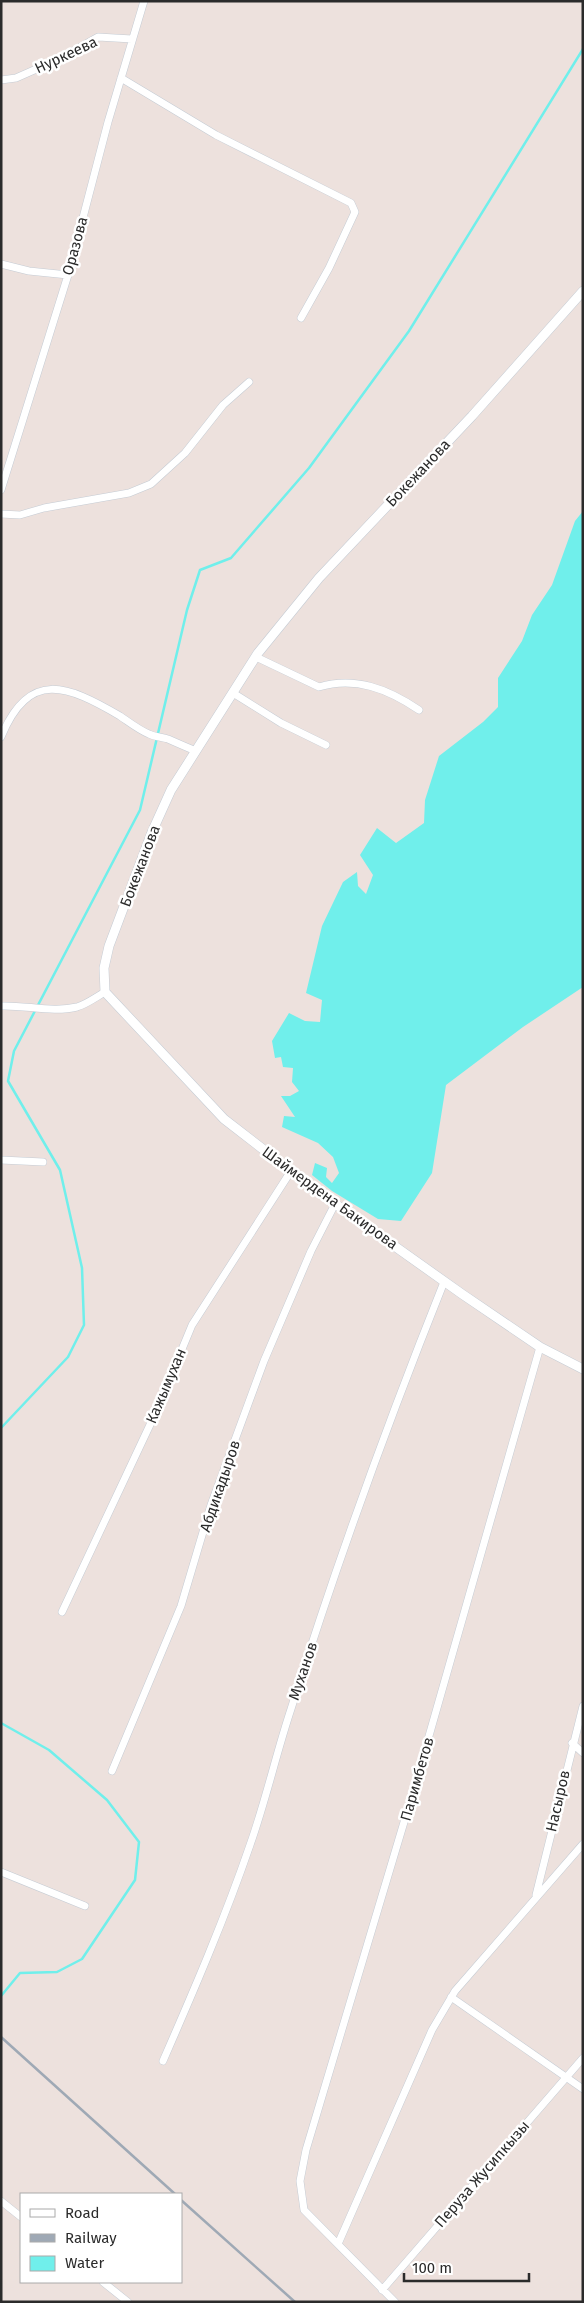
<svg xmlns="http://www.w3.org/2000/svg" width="584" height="2303" viewBox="0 0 584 2303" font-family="'Fira Sans',sans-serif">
<rect width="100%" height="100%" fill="#ede1dd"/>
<path fill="#70efeb" d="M583,511V987L523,1027L446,1085L432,1173L401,1221L378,1219L332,1191L312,1175L315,1163L327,1168L326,1177L332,1183L339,1173L333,1157L318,1143L282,1127L284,1116L295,1117L281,1096H290L299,1091L292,1082L293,1068L283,1067L281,1057L275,1058L272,1041L289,1013L305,1021L320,1022L322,1000L306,993L322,926L343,882L357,872L358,886L366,894L373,875L360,855L377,828L396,843L424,823L425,800L439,756L483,722L498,707V678L522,641L532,615L552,585L575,521Z"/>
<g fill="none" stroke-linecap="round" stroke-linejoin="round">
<path stroke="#70efeb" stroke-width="2.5" d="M1,1428L68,1357L84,1325L82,1268L60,1170L8,1081L14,1051L140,810L187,610L200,570L231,558L309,468L409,331L583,49
M1,1723L49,1750L107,1800L139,1842L135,1880L82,1959L57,1972L20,1973L1,1996"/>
<defs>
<path id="minor" d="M121,78L216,135L351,203L355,212L329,268L301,318
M1,80L16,78L59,59L98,37L132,39
M1,264L29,271L68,275
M1,490L68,275L108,122L144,1
M1,514L20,515L44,508L129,493L151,484L185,453L223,405L249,382
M256,657L319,687C355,676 388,689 419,710
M233,693L281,723L326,745
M1,737C29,669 67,685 120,716C129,722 139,730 149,734C155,737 162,737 168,739C177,743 186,747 196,751
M1,1006C26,1005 53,1013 77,1007C87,1004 96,997 105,992
M1,1160L43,1162
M62,1612L156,1412L192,1325L291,1171
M572,1743L583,1753
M112,1771L181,1606L211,1505L264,1361L311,1251L335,1204
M1,1872L85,1906
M536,1895L583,1706
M451,1997L583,2089
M163,2061C194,1990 225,1918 250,1845C266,1800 276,1754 291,1709C336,1565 388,1422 444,1282
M1,2201L21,2217
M338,2244L432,2030L455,1991L583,1844
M103,2282L128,2302
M382,2290L583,2058
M395,2302L304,2210L300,2181L306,2150L413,1792L540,1347"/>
<path id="tertiary" d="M583,291L472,416L319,578L258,653L171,790L152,832L109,946L104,968L105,992L224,1119L317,1191L462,1294L540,1347L583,1369"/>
</defs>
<use href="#minor" stroke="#c5ccd4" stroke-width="8"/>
<use href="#tertiary" stroke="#c5ccd4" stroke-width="10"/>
<use href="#minor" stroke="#fff" stroke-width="7"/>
<use href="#tertiary" stroke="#fff" stroke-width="9"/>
<path stroke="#9fa9b5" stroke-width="2.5" d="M1,2037L175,2194
M181,2200L295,2302"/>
</g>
<g text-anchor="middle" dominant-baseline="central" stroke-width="5" stroke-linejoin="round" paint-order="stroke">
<g font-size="15" fill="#2b2b2b" stroke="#fff">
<text transform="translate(66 55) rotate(-25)">Нуркеева</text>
<text transform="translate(75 246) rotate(-75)">Оразова</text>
<text transform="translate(418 473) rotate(-47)">Бокежанова</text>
<text transform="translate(140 866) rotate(-69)">Бокежанова</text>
<text transform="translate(330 1198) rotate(36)">Шаймердена Бакирова</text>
<text transform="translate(166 1386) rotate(-67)">Кажымухан</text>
<text transform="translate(220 1486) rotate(-71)">Абдикадыров</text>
<text transform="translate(303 1671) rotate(-71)">Муханов</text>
<text transform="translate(417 1779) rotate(-74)">Паримбетов</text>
<text transform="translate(558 1801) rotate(-77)">Насыров</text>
<text transform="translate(482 2174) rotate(-49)">Перуза Жусипкызы</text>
</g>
</g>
<rect width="584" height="2303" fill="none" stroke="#2b2b2b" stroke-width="5"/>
<rect x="20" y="2193" width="162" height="90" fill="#ffffff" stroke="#aaaaaa"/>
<rect x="30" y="2209" width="25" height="8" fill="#ffffff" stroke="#aaaaaa"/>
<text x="65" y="2218" font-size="15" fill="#2b2b2b">Road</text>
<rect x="30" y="2234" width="25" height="8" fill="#9fa9b5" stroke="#aaaaaa"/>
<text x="65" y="2243" font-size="15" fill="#2b2b2b">Railway</text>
<rect x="30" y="2256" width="25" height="15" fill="#70efeb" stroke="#aaaaaa"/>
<text x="65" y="2268" font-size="15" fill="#2b2b2b">Water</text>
<path d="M404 2273v8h125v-8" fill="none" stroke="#2b2b2b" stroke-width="2.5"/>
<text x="412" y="2273" font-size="15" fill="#2b2b2b" stroke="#ffffff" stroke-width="4" paint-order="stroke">100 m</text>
</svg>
